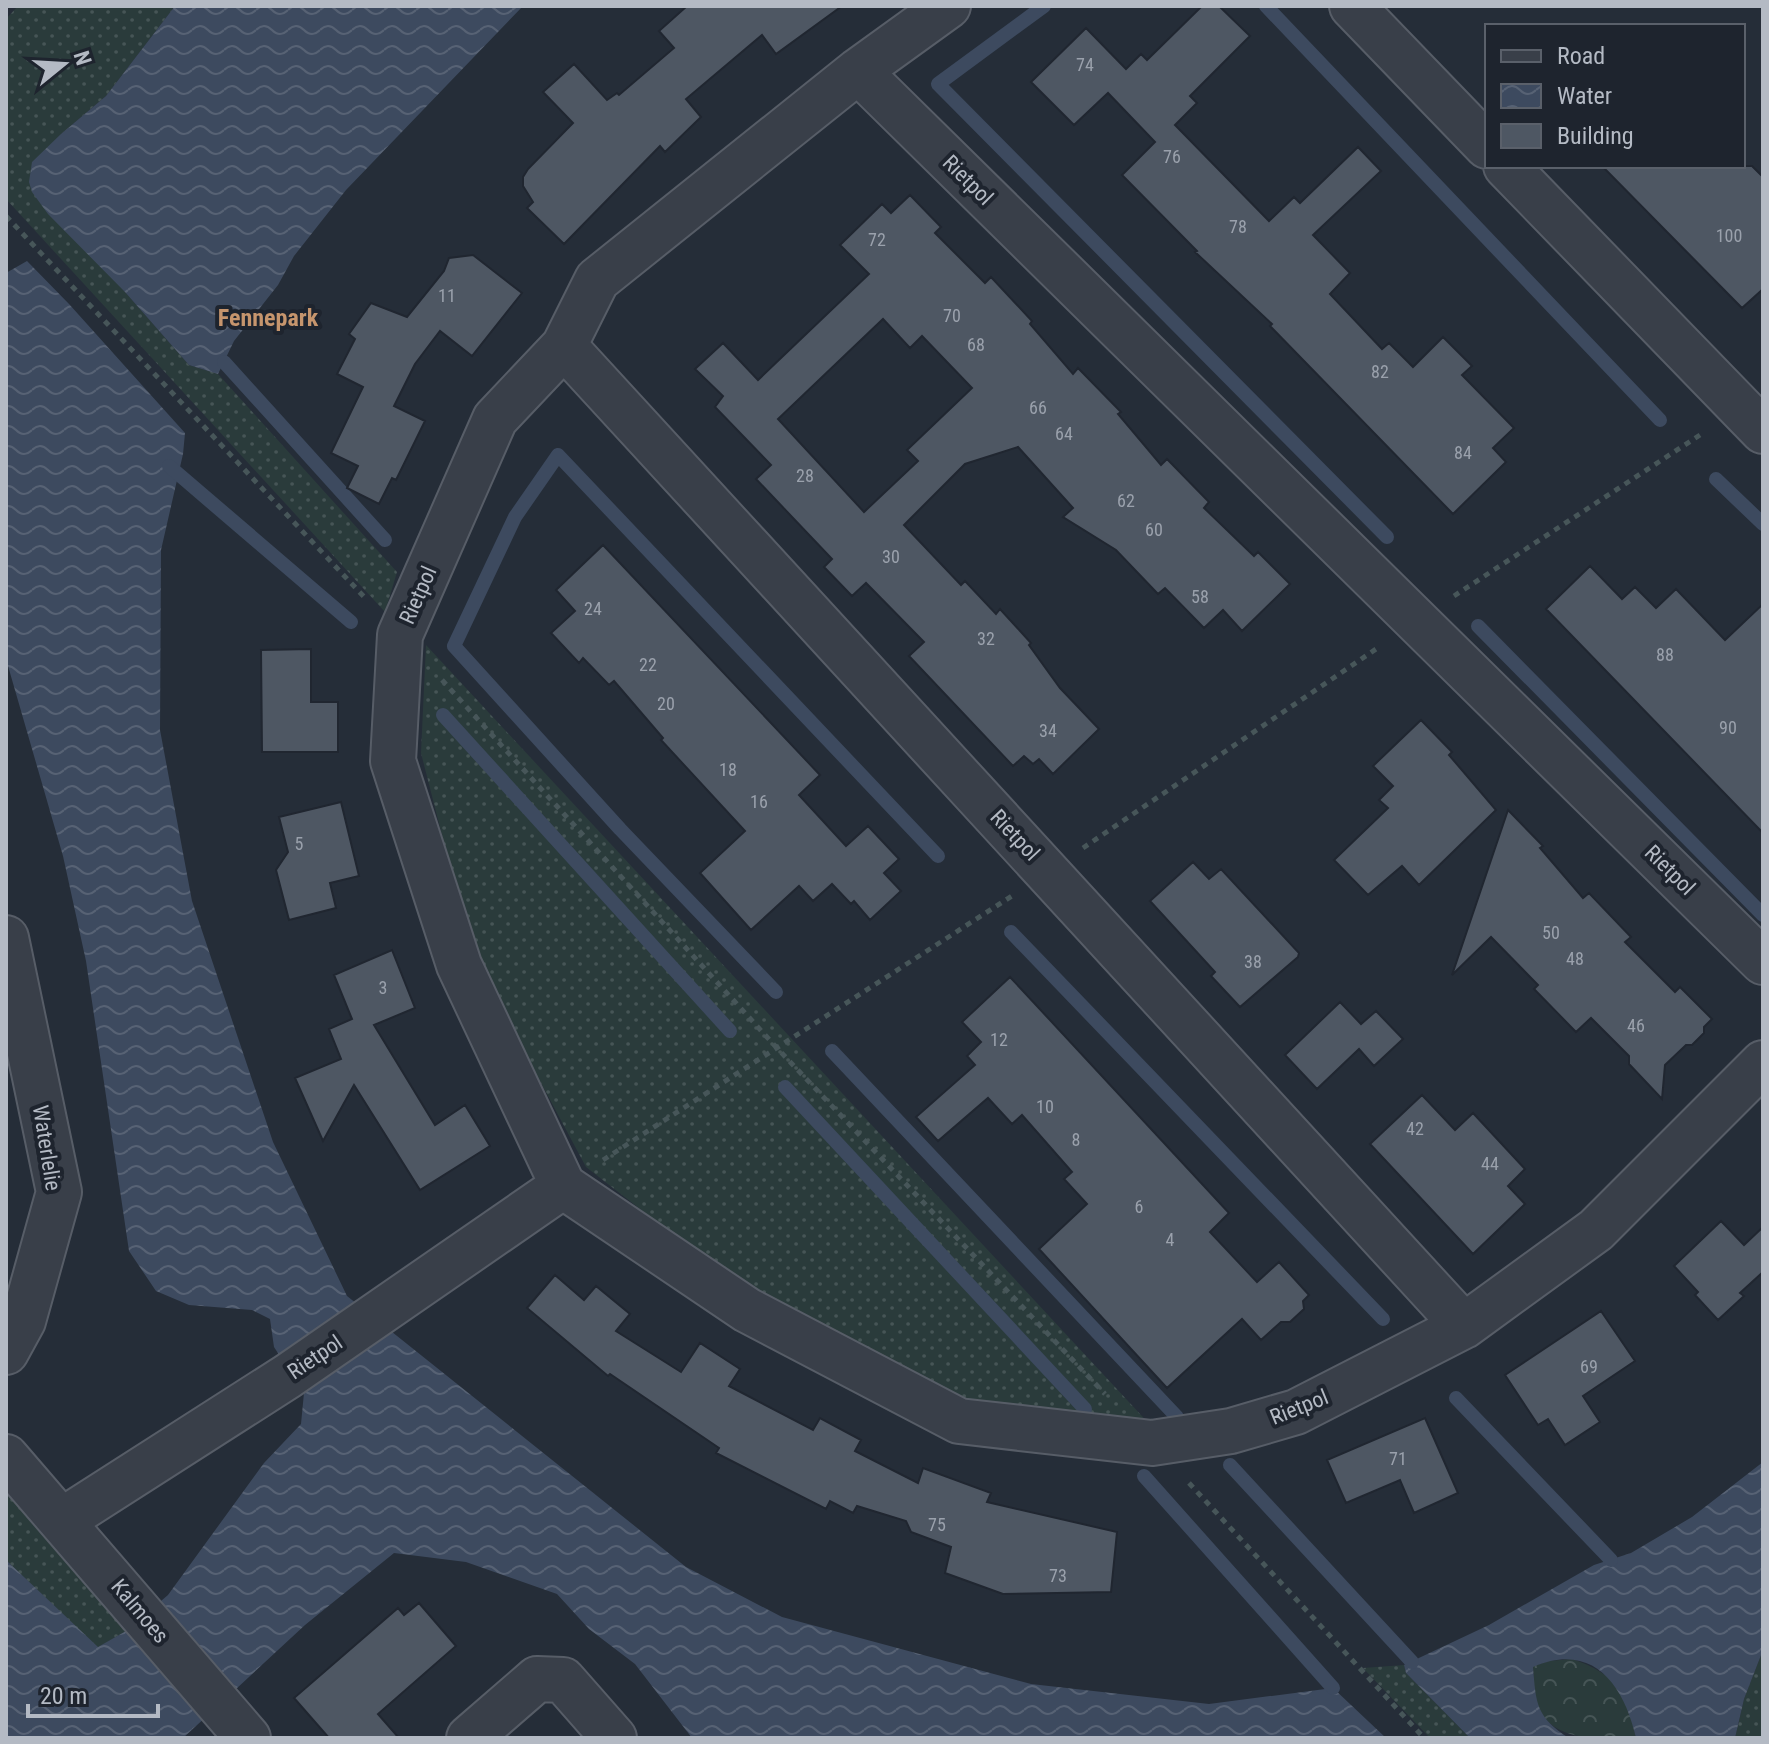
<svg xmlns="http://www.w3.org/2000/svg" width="1769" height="1744" viewBox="0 0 1769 1744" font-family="'Roboto Condensed',sans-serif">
<defs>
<pattern id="grass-dots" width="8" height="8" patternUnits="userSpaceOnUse" patternTransform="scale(2)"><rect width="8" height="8" fill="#2a3b3b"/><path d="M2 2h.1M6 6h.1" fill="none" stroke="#465556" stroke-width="1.8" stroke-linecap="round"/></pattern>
<pattern id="forest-crowns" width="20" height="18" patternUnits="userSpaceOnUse" patternTransform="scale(2)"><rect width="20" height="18" fill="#2a3b3b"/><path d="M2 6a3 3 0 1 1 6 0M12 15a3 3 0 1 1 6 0" fill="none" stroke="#465556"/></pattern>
<pattern id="water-waves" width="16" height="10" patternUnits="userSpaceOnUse" patternTransform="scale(2)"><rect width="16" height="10" fill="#3d4a5f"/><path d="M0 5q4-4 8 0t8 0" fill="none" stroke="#576274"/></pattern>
</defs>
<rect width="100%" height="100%" fill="#252d38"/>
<path fill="url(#grass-dots)" d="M18,6H175L106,96L61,134L125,292L189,365L218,374L397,572L385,612L6,199V19Z
M426,645L1154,1429L976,1410L778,1316L586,1167L473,956L421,753Z
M6,1481L126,1631L97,1648L6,1560Z
M1763,1650V1738H1735L1744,1699Z
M1404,1665L1406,1673L1470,1738H1430L1363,1668Z"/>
<path fill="url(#forest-crowns)" d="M1572,1659C1618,1675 1626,1692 1636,1738C1597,1738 1547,1744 1535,1698C1533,1688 1534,1677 1533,1666L1549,1661Z"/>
<path fill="url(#water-waves)" d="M175,6H523L346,190L294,256L278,285L234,341L218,374L189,365L125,292L48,214L32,192L29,182L32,162L61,134L106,96Z
M27,261L69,304L185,433L183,454L161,550L160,730L192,901L273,1142L347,1296L686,1567L782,1617L1031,1684L1209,1704L1333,1688L1386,1738H692L635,1664L589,1629L557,1594L466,1562L394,1553L305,1625L183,1738H6V1560L98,1647L126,1631L168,1595L264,1463L301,1424L304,1393L274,1347L270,1319L252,1310L189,1305L156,1291L129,1251L86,961L63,856L6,659V273Z
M1763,1462V1650L1744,1699L1735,1738H1636C1624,1685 1593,1641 1533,1667C1536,1704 1536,1717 1569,1738H1470L1406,1673L1404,1665L1489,1625L1594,1565L1631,1553L1692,1517Z"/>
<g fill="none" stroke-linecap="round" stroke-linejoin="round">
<path stroke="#3d4a5f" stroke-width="14" d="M1044,6L938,84L1387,537
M1266,6L1660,420
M224,362L385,540
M169,466L351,622
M1716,479L1763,524
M1478,626L1763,915
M443,715L730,1031
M1011,932L1383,1319
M776,992L620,829L454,646L515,517L558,455L938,856
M832,1051L1177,1417
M785,1087L1085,1409
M1456,1398L1611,1560
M1230,1465L1412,1662
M1144,1476L1333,1688"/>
</g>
<path fill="#4e5763" stroke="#202630" stroke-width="2" fill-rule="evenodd" d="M687,6H842L776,54L762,35L686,99L701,117L665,152L660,146L564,244L527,208L533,202L523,186V177L528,169L573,123L543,92L574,64L607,100L617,93L619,95L674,48L659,31Z
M1202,6H1219L1250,36L1190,96L1197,103L1175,125L1269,221L1294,197L1300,203L1358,147L1381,171L1313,235L1350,273L1330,294L1382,349L1389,343L1413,367L1443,337L1472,366L1462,375L1514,428L1493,448L1506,462L1453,514L1270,326L1272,324L1195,252L1197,251L1122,175L1155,142L1108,93L1074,125L1031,82L1086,28L1126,69L1141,54L1147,60Z
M1602,166H1752L1763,177V289L1742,308Z
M910,195L941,227L935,233L985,283L991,277L1032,321L1030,324L1073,374L1078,368L1121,412L1118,414L1161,465L1167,459L1209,502L1204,508L1254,556L1258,552L1290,584L1242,631L1223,610L1204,628L1165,588L1158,594L1116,550L1063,517L1073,508L1018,447L965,464L904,525L961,585L965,581L996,614L1000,609L1031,643L1029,645L1060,688L1099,729L1053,774L1039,759L1033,764L1024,756L1013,766L909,656L924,642L866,583L852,596L824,567L832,559L756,479L771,465L715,407L723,396L695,369L723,343L758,380L869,274L840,245L882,204L891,213ZM883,319L910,348L922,336L972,388L907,450L918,461L864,512L778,419Z
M473,255L522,293L472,356L440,331L415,364L394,406L425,421L396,480L392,478L379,504L347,488L358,466L331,453L363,387L337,374L355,339L349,334L371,303L407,317L444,271L449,258Z
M603,545L820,775L799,795L846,846L868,826L899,859L884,873L901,891L870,920L854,901L851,904L832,884L813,901L799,886L751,930L700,873L745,831L661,740L663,738L614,681L609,685L583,658L579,663L551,633L575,611L556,590Z
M1590,566L1622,599L1635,587L1656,608L1676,589L1725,640L1763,604V833L1546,609Z
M311,649V702H338V752H262L261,650Z
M1421,720L1452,752L1449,755L1496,810L1419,885L1402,866L1368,895L1334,860L1388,808L1379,800L1393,786L1373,766Z
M341,802L359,876L330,883L336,908L289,920L276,870L288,852L279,817Z
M1508,810L1543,846L1540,848L1583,898L1589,893L1631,937L1625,942L1675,992L1680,987L1712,1019L1704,1027V1033L1692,1045H1686L1665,1065L1662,1099L1629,1064V1056L1591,1018L1576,1032L1534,989L1538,985L1491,937L1452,975Z
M1193,862L1209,879L1221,869L1299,953L1298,957L1240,1007L1211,976L1215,972L1150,901Z
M392,950L415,1008L374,1025L435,1125L465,1105L490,1146L420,1190L354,1085L323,1141L295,1078L341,1059L329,1029L352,1019L334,975Z
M1010,977L1229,1213L1210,1232L1257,1282L1279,1262L1309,1295L1303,1301L1304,1309L1290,1322H1281L1261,1340L1242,1319L1167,1388L1039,1249L1087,1204L1064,1179L1072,1172L1022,1115L1012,1124L988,1098L938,1141L916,1117L975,1065L967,1056L981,1042L962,1022Z
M1340,1002L1361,1024L1376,1011L1403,1039L1374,1066L1359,1049L1317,1089L1285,1055Z
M1422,1095L1455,1130L1473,1113L1525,1169L1508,1186L1525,1204L1473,1254L1370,1144Z
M1721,1221L1744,1245L1763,1227V1272L1740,1293L1744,1296L1718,1320L1695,1295L1698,1292L1674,1266Z
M555,1275L584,1300L596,1286L630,1314L616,1331L681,1372L700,1343L740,1369L729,1386L813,1430L820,1418L861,1440L855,1451L918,1483L923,1468L991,1493L987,1502L1117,1532L1111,1592L1003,1594L945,1573L951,1547L911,1532L906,1521L857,1506L853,1513L830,1501L826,1509L716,1453L719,1448L610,1374L608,1376L527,1308Z
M1601,1311L1635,1361L1583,1396L1600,1422L1565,1445L1548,1419L1538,1425L1505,1375Z
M1425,1418L1458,1493L1414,1513L1400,1480L1346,1503L1327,1460Z
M419,1603L456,1646L378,1714L399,1738H329L294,1698L398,1608L404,1615Z"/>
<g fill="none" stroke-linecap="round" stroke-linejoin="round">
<defs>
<path id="minor" d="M948,6L858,71L597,280L564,346L495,419L400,635L393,761L459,965L563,1186L747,1310L959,1421L1152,1443L1231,1431L1296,1412L1464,1326L1596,1230L1763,1063
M1352,6L1487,146
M858,71L1763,962
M1506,166L1763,431
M564,346L1464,1326
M6,938L59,1192L23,1321L6,1352
M6,1457L248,1738
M63,1520L288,1376L563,1186
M469,1738L537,1679L563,1680L614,1738"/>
</defs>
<use href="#minor" stroke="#575d67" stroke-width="48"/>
<path stroke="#475659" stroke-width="5" stroke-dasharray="6 6" stroke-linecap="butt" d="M6,216L367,600
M1454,596L1703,433
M442,680L776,1047L1105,1394
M1083,848L1379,647
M603,1160L1012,896
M1189,1483L1424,1738"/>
<use href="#minor" stroke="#393f49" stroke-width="44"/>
</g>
<g text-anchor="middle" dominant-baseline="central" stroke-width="8" stroke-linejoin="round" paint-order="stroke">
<g font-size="18" fill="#9aa1ac">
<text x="1085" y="64">74</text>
<text x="1172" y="156">76</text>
<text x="1238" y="226">78</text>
<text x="1729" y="235">100</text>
<text x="877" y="239">72</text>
<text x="447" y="295">11</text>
<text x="952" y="315">70</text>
<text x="976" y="344">68</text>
<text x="1380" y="371">82</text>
<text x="1038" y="407">66</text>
<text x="1064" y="433">64</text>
<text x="1463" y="452">84</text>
<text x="805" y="475">28</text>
<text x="1126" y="500">62</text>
<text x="1154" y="529">60</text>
<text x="891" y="556">30</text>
<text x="1200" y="596">58</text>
<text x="593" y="608">24</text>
<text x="986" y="638">32</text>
<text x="1665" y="654">88</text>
<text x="648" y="664">22</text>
<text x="666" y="703">20</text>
<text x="1728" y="727">90</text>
<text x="1048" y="730">34</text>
<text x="728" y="769">18</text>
<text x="759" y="801">16</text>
<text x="299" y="843">5</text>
<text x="1551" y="932">50</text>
<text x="1575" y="958">48</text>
<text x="1253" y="961">38</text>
<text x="383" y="987">3</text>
<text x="1636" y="1025">46</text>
<text x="999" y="1039">12</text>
<text x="1045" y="1106">10</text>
<text x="1415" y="1128">42</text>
<text x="1076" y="1139">8</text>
<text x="1490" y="1163">44</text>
<text x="1139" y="1206">6</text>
<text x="1170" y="1239">4</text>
<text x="1589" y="1366">69</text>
<text x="1398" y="1458">71</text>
<text x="937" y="1524">75</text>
<text x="1058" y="1575">73</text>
</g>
<g font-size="22" fill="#b4bac4" stroke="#1e242e">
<text transform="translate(968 180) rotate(45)">Rietpol</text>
<text transform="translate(418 595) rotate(-66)">Rietpol</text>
<text transform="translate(1015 835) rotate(47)">Rietpol</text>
<text transform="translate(1670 870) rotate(45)">Rietpol</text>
<text transform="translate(47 1148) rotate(81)">Waterlelie</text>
<text transform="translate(315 1357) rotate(-34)">Rietpol</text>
<text transform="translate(1299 1407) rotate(-22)">Rietpol</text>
<text transform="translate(140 1611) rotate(50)">Kalmoes</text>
</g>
<g font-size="24" font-weight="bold" fill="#c6956d" stroke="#1e242e">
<text x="268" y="318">Fennepark</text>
</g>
</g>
<rect width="1769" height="1744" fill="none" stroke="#b4bac4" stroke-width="16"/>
<rect x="1485" y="24" width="260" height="144" fill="#1e242e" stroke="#5a606a" stroke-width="2"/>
<rect x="1501" y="50" width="40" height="12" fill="#393f49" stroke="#5a606a" stroke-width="2"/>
<text x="1557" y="64" font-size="24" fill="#b4bac4">Road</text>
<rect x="1501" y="84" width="40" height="24" fill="url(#water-waves)" stroke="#5a606a" stroke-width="2"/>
<text x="1557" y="104" font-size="24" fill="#b4bac4">Water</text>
<rect x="1501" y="124" width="40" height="24" fill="#4e5763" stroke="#5a606a" stroke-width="2"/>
<text x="1557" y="144" font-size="24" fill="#b4bac4">Building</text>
<g transform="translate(64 64) rotate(72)" stroke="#1e242e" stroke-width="6" paint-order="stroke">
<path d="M0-6L14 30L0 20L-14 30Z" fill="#b4bac4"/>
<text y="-12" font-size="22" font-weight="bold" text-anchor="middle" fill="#b4bac4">N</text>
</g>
<path d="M28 1704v12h130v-12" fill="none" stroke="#b4bac4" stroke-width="4"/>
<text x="40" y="1704" font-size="24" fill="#b4bac4" stroke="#1e242e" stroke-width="6" paint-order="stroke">20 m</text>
</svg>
